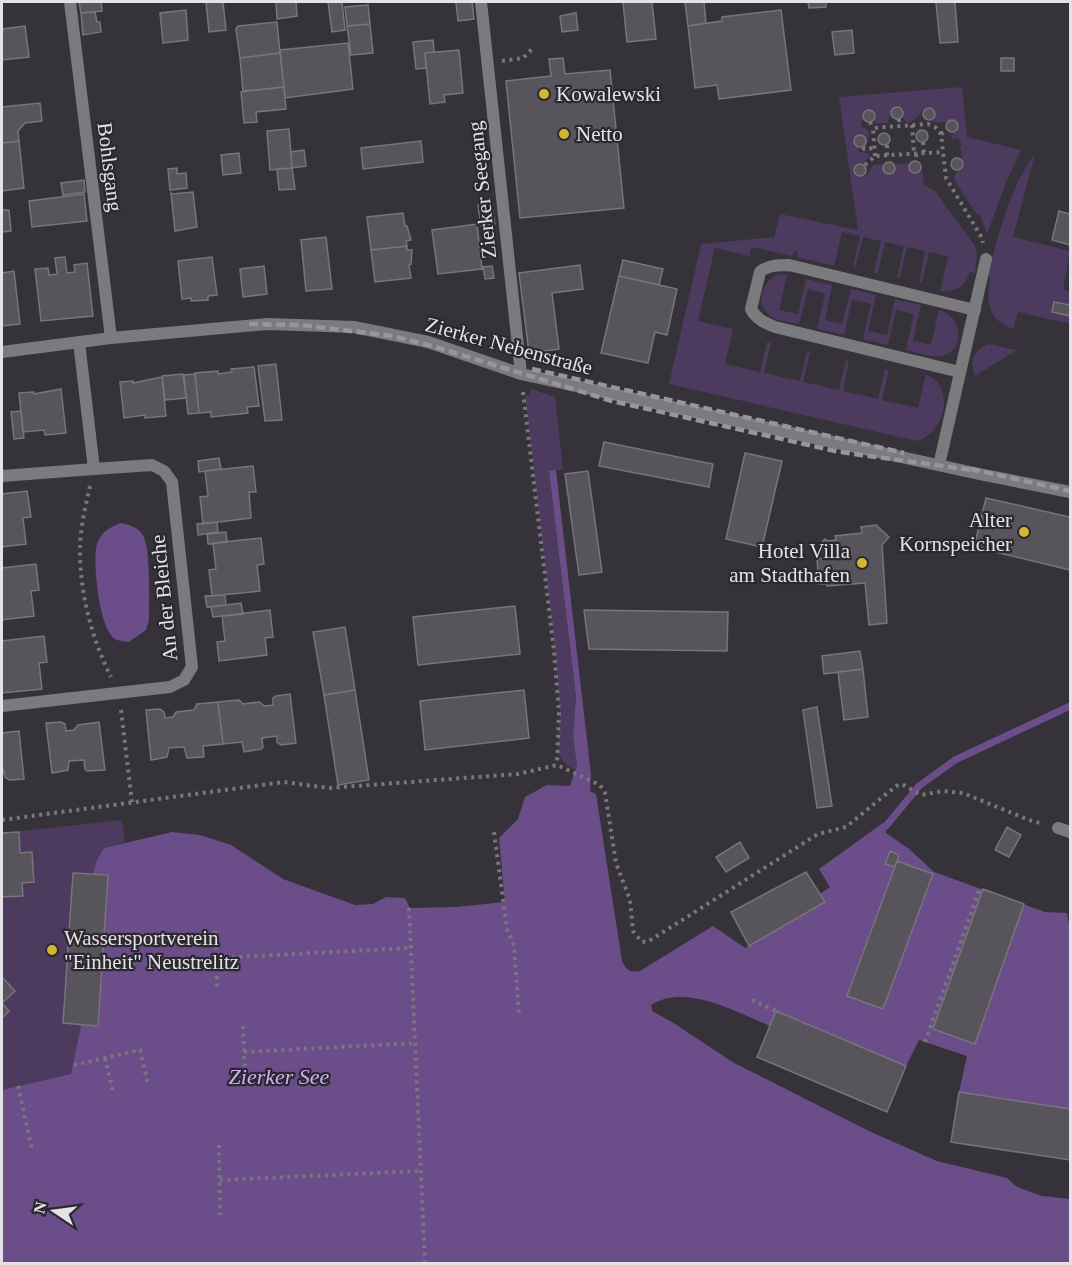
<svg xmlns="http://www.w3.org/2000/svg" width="1072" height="1265" viewBox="0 0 1072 1265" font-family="'Times New Roman',serif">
<rect width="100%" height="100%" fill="#353339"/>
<path fill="#4c3a5f" d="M962,87L967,137L1021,150L1007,180L987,234L980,215L975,212L954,180L955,174L963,166L961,150L959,147L961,146L960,140L956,138L951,141L953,133L958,128L956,121L953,120L947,122L934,123L931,120L935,113L933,109L928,107C919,111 920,119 907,123L902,117L903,110L898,107L891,110L888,123H875L874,113L867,110L863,114L861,126L869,131L868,142L866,143L865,137L860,135L855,138L854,142L859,147V152L868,153L870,156L863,164L855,166L854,170L857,175L866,176L873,165L883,164V170L887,174L894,171V164L910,163L909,168C913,176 917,170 922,171L924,185L935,191L975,246L977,256L975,273L970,272C965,287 955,292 940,291L948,256L929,252L922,283L919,282L925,251L907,247L900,278L897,277L904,246L885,242L878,273L874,272L881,241L863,237L855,268L853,267L860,236L842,232L834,266L797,257L798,252L794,251L792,256L752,247L749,256L715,248L698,321L733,329L725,364L760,372L767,342L771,343L764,373L800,381L807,351L810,352L803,382L839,390L846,360L849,361L843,391L878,399L885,369L889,370L882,400L918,408L926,374C933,378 939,382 942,390C949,409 937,436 917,441L669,384L701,244L774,237L780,214L858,230L839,97Z
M1035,154L1013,237L1070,251L1063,290L1070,292V324L1018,312L1013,329C986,319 987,301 990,276L988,275C997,238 1011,184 1035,154Z
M779,274L787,275L779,310L798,314L806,279L832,285L825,320L842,324L851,289L876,295L868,331L887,335L895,299L921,305L913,341L931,345L939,310C965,318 965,354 939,356C928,357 916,352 906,350L914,314L896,310L888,345L863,339L871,304L852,300L844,335L817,329L825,294L808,289L799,324C790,322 779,322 771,316C754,304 762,281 779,274Z
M988,344L1017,350L975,376C969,361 973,351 988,344Z
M531,389L555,397L563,469L549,472L576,697L573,736L577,766L575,770L566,765L559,755L558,748L560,712L555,651L525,396L529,395Z
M122,820L125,842L104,848L93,874L108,875L98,1026L81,1025L72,1074L2,1090V833Z"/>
<path fill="#6b4d8a" d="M556,470L591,775L590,791L596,794L622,961C626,970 631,973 640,971L713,926L745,948L749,946L825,902L820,894L830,887L819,869L883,823L886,826V833L909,849L934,872L1045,912L1067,913L1070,930V1109L959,1092L967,1056L919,1040L906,1066L776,1011L770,1026C736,1012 686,983 651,1005L652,1011L672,1022L734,1063L871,1132L937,1161L1007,1178L1017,1187L1042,1196L1070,1199V1263H2V1090L71,1074L81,1025H98L108,875L93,874L97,860L104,848L172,832L200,835L231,845L283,879L355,905L373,904L386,897L405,898L410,908L456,907L505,902L499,838L518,819L525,797L547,785L570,786L577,766L573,736L576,697L549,471Z
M121,523C130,525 137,527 142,534C151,544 149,604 149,620L146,630L129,642C125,641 118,641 115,639C99,630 92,560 97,544C101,532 110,527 121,523Z"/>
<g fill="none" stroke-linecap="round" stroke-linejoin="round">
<path stroke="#6b4d8a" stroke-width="7" d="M886,826L919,786L955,760L1070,706"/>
</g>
<path fill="#57555b" stroke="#78747c" stroke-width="1.5" d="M79,2H101L102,11L81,13Z
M206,2H223L226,30L209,32Z
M276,2H296L297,16L277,19Z
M328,2H342L345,30L332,32Z
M456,2H472L474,19L458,21Z
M623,2H652L656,39L627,42Z
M685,2H704L706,23L688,26Z
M808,2H826V7L809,8Z
M936,2H955L958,42L940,43Z
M368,5L370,24L347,26L345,7Z
M186,10L188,40L163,43L160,13Z
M781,10L791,90L719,99L717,85L695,88L688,26L722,21V17Z
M95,12L97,22H100L101,32L83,35L81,13Z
M576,13L578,30L562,32L560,16Z
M277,22L280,53L240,58L236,29L238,26Z
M370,24L373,53L351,55L347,26Z
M25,26L29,57L2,60V29Z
M852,30L854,53L835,55L832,32Z
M433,40L434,52L425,53L426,68L416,69L413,42Z
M348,43L353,89L285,98L280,50Z
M459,50L463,93L444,95L445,102L430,104L425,53Z
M280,53L284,87L243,91L240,58Z
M563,58L565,74L610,70L624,208L520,218L506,81L551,76L549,59Z
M1001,58H1014V71H1001Z
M284,87L286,109L256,112L257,122L244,123L241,92Z
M40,103L42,121L25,123L18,131L19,141L2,143V107Z
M891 113a6 6 0 1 1 12 0a6 6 0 1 1-12 0Z
M923 114a6 6 0 1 1 12 0a6 6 0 1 1-12 0Z
M863 116a6 6 0 1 1 12 0a6 6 0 1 1-12 0Z
M946 126a6 6 0 1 1 12 0a6 6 0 1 1-12 0Z
M289,129L292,168L270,170L267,131Z
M916 136a6 6 0 1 1 12 0a6 6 0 1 1-12 0Z
M878 139a6 6 0 1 1 12 0a6 6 0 1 1-12 0Z
M854 141a6 6 0 1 1 12 0a6 6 0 1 1-12 0Z
M19,141L24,188L2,191V143Z
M421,141L423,162L363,169L361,148Z
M304,150L306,166L292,168L291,152Z
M239,153L241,173L223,175L221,155Z
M951 164a6 6 0 1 1 12 0a6 6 0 1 1-12 0Z
M909 167a6 6 0 1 1 12 0a6 6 0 1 1-12 0Z
M883 168a6 6 0 1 1 12 0a6 6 0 1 1-12 0Z
M854 170a6 6 0 1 1 12 0a6 6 0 1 1-12 0Z
M177,168V174L186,173L187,188L170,190L168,169Z
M292,168L295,189L279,190L277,169Z
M84,180L85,192L63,195L61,183Z
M193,192L197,227L175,231L171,193L172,194Z
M84,194L87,221L32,227L29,201Z
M491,203L495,224L481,226L478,205Z
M2,210H9L11,231L2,232Z
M1059,211L1070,214V245L1052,240Z
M403,213L405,226H407L411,240L406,241L407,246L371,250L367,217Z
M477,224L482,269L438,274L432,230Z
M326,237L332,289L306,291L301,240Z
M407,246V250H412L411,264L409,265L411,278L375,282L371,250Z
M65,257L67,273L75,272L74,265L87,263L93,316L41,321L35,269L48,268L49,275L57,274L55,258Z
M212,257L217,295L208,296V300L191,301V298L182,299L178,261Z
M623,260L663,269L659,285L619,276Z
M580,265L583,289L552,293L559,349L529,353L519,273Z
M264,266L267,294L243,297L240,269Z
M492,266L494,278L485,279L483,267Z
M14,271L20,324L2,326V273Z
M619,276L677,289L667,335L655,332L648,363L601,353Z
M1054,302L1070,305V316L1052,312Z
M276,364L282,420L265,421L258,366Z
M254,367L259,406L247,407L248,413L211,417V412L199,413L195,373L218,371V374L232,372L231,369Z
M183,374L186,398L165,400L162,376Z
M195,374L199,413L188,414L184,375Z
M162,377L166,416L145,418V415L124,418L120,382L133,381V383Z
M61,389L66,433L45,435L44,430L23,432L19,393L34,392V394Z
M21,411L24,438L14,439L11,412Z
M604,442L713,464L709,487L599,466Z
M745,453L782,461L762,547L726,539Z
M219,458L221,469L199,472L198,461Z
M253,466L256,492H249L251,518L203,524L200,497L208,496L205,471Z
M588,471L602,572L579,575L565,474Z
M27,491L31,517L23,518L26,544L2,547V494Z
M986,498L1070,517V570L974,547Z
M217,522L218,532L198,535L197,524Z
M876,525L889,537L882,545L887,623L869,625L865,583L827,586V584H819L817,559L824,558L823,548L819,545L825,539L828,541L836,540L835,536L862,533L861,527Z
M226,532L227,542L208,544L207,534Z
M261,538L264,564L257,565L260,591L212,596L209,570L216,569L213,543Z
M36,564L39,590L31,591L34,616L2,620V568Z
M225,595L226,605L207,607L205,596Z
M241,603L243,614L213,617L211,607Z
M515,606L520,654L418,665L413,617Z
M270,610L273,637L265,638L267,655L219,661L217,642L225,641L222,616Z
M584,610L728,612L727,651L589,649Z
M345,627L355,690L324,695L313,632Z
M44,636L47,662L39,663L42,689L2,693V641Z
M860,651L863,669L824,674L822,656Z
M863,669L868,717L844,720L838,672Z
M355,690L369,780L338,785L324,695Z
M524,690L529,738L425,750L420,701Z
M290,694L296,743L281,745L277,742V736L262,738L263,747L261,749L244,752L242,742L223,744L218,702L239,700L243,704L259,702L265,706L273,705V698L276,696Z
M218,702L223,744L203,746L204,757L187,758L184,747L169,748L167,757L151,760L146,710L160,709L164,712L165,718L173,717L176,712L194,710L197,704Z
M817,707L832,806L817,808L803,710Z
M61,722L65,724L66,731L74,730L78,725L99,722L105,770L87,771L85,769L84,760L69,761L68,770L52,773L46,723Z
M19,731L24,779L9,780L5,777L3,769H2V733Z
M1007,827L1021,835L1009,857L995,850Z
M19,832L20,853L32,852L34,882L22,883L23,896L2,897V833Z
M740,842L749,858L726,872L716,857Z
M890,851L899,855L895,867L885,864Z
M897,861L933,874L883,1009L847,996Z
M806,872L825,902L749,946L731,912Z
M73,873L108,875L98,1026L63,1023Z
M983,889L1024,904L975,1044L933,1029Z
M2,977L15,991L2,1003L9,1011L2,1018Z
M776,1011L906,1066L887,1112L757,1057Z
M959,1092L1070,1109V1160L951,1142Z"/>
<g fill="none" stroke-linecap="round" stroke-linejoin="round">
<path stroke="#79777c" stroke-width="4" stroke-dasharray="3 4.5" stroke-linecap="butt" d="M502,61L523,58L532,49
M899,119V126
M870,122L873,128
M912,125L914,154
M941,134L947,130
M923,142L924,154
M887,145V156
M863,147L864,149L874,148
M916,154L917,161
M875,156L873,128L928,124L935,127L941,134L946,178L982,238L983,243
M865,165L875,156L944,152
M523,392L554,651L559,712L557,765
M90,486C85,508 80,529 80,551C80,594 92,639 111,677
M121,710L132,802
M2,820L284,782L329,788L518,774L557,765L600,785L605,793L616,863L630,900L633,931L642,942L649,941L818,834L846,827L896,786L902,784L921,795L943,791L963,793L1029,820L1043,824
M494,832L507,929L514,946L519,1014
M409,908L425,1264
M215,931L217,986
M217,958L411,948
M752,1000L776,1011
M243,1026L245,1076
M925,1042L980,888
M244,1052L416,1043
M105,1058L113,1092
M74,1065L140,1050L148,1084
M18,1086L32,1150
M219,1145L220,1215
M220,1180L421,1171"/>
<path stroke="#7b7a7d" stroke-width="12" d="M960,372L775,327C765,323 756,319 751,309L760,272C768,265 779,265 789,265L975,310
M939,465L986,259
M1058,828L1070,832"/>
<path stroke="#7b7a7d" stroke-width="12" d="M70,2L111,338
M481,2L521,374
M2,352L111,338L268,324L354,327L428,342L521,374L979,474L1070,492
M2,476L94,469
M2,706L170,687L184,680L192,667L172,482L164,471L152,465L94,469L79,342"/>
<path stroke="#98969b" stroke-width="4.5" stroke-dasharray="9 4.5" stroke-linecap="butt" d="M249,324L301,325L392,336L432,346L612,401L840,452L979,471
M532,369L904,453
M971,469L1070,491"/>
</g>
<g fill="#d4b635" stroke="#2b292f" stroke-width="2">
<circle cx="544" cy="94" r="6"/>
<circle cx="564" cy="134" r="6"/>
<circle cx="1024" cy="532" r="6"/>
<circle cx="862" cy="563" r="6"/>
<circle cx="52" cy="950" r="6"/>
</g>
<g text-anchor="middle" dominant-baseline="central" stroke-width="4.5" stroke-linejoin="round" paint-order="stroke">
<g font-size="21" fill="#e4e2e6" stroke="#2b292f" text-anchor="start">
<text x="556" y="94">Kowalewski</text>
<text x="576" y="134">Netto</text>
<text x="1012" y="520" text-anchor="end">Alter<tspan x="1012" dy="24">Kornspeicher</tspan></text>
<text x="850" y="551" text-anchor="end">Hotel Villa<tspan x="850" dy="24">am Stadthafen</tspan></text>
<text x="64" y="938">Wassersportverein<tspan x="64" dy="24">"Einheit" Neustrelitz</tspan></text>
</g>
<g font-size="21" fill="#e4e2e6" stroke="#2b292f">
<text transform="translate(110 167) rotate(83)">Bohlsgang</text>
<text transform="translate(482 190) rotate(-96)">Zierker Seegang</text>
<text transform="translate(509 346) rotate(15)">Zierker Nebenstraße</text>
<text transform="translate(164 598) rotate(-96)">An der Bleiche</text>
</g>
<g font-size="22" font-style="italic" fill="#cfaef5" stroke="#2b292f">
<text x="279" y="1076">Zierker See</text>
</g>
</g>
<rect width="1072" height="1265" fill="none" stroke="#e4e2e6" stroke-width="6"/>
<g transform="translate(54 1211) rotate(283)" stroke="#2b292f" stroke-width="4.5" paint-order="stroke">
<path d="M0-4.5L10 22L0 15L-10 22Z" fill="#e4e2e6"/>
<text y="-9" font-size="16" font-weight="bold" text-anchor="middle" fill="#e4e2e6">N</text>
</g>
</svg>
